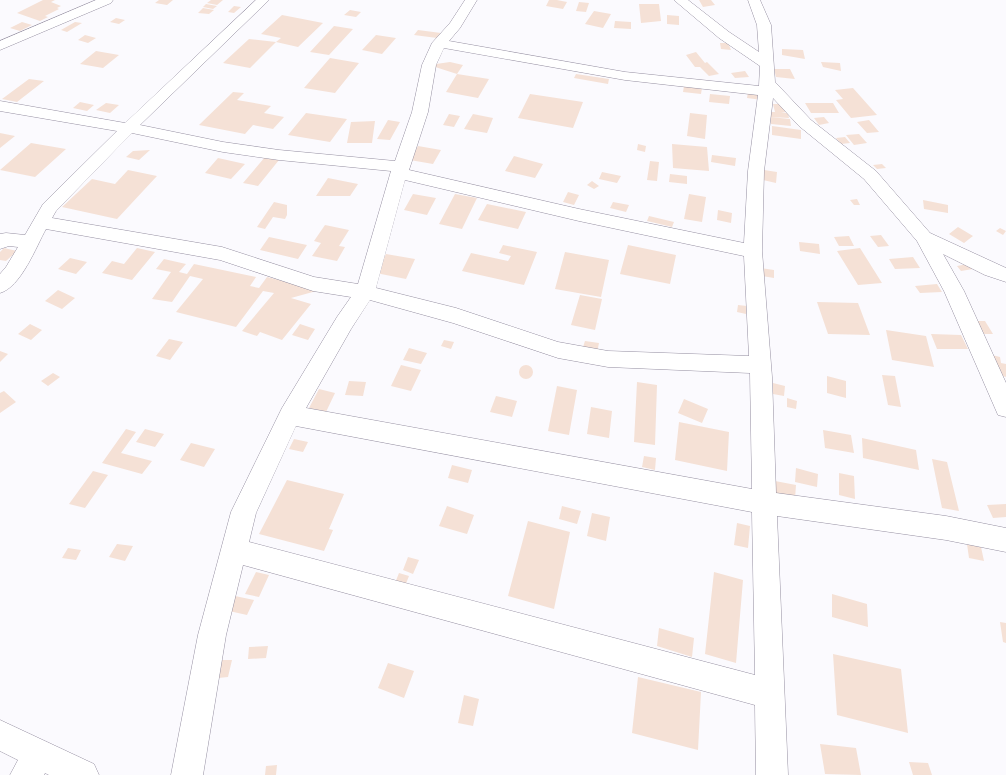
<svg xmlns="http://www.w3.org/2000/svg" width="1006" height="775" viewBox="0 0 1006 775" font-family="'Roboto Condensed',sans-serif">
<rect width="100%" height="100%" fill="#fbfafe"/>
<path fill="#f5e1d6" d="M43,0H55L51,2L61,6L57,8L59,9L45,16L48,17L40,21L17,13Z
M159,0H173L167,5L155,3Z
M211,0H223L217,5L207,3Z
M549,0H557L567,2L563,9L546,6Z
M699,0H711L715,5L703,7Z
M579,2L589,3L586,12L576,11Z
M206,4L217,6L213,9L203,7Z
M639,4H659L661,21L641,23Z
M234,6L241,7L234,13L228,12Z
M203,8L214,10L209,14L198,13Z
M350,10L361,12L356,17L344,15Z
M594,11L611,14L603,28L585,24Z
M282,15L323,23L298,47L276,42L281,38L261,34Z
M667,15L679,16V25L667,24Z
M116,18L125,20L119,24L110,22Z
M615,21L631,22V29L614,28Z
M22,22L32,25L20,31L10,28Z
M75,22L82,23L67,32L61,30Z
M334,26L353,29L329,55L310,52Z
M418,30L441,33L437,38L414,35Z
M85,35L96,38L88,43L78,40Z
M376,35L396,38L382,54L362,50Z
M249,39L276,42L250,68L223,63Z
M720,43H728L731,50L721,49Z
M782,49L803,50L805,59L782,55Z
M96,51L119,55L103,68L80,64Z
M696,52L705,63L707,62L719,74L709,76L700,67H695L686,55Z
M330,58L359,63L335,93L304,88Z
M450,62L463,65L457,74L429,65Z
M821,62L840,63L841,71L823,67Z
M774,69H790L795,79L776,77Z
M745,71L749,77L735,78L731,73Z
M457,74L489,79L478,98L446,92Z
M576,74L609,79L608,84L574,78Z
M29,79L44,81L17,102L2,99Z
M684,86L702,88L701,94L683,92Z
M853,88L877,115L851,118L836,100L843,99L835,90Z
M233,92L244,93L237,100L271,106L264,113L284,117L273,129L253,125L245,134L199,125Z
M748,92L762,94V100L747,98Z
M530,94L583,102L573,128L518,118Z
M710,94L730,96L729,104L709,102Z
M80,102L94,105L87,111L73,108Z
M106,103L119,105L110,113L96,110Z
M805,103H833L839,113H811Z
M773,104H784L787,112L781,113H788L789,118L771,117L770,112H775Z
M306,113L347,119L330,142L288,135Z
M690,113L707,115L705,139L687,136Z
M449,114L460,116L454,127L443,125Z
M473,114L493,118L487,133L464,129Z
M770,117L790,119L791,126L771,124Z
M824,117L829,123L819,125L814,118Z
M388,120L400,122L390,140L377,139Z
M869,120L879,132L867,133L857,122Z
M375,121L372,143H347L351,122Z
M772,126L801,130V139L772,135Z
M0,133L15,136L0,148Z
M859,134L867,143L854,145L846,135Z
M845,137L850,143L841,144L836,138Z
M31,143L66,149L35,177L0,170Z
M638,144L646,146L645,152L637,150Z
M672,144L707,147L709,171L673,168Z
M418,146L441,150L433,164L410,160Z
M150,150L139,160L126,157L133,151Z
M712,155L736,158L735,166L711,162Z
M514,156L543,164L535,178L505,171Z
M265,157L279,160L258,186L243,183Z
M218,158L245,164L231,179L205,173Z
M650,161L659,162L657,181L647,180Z
M882,164L886,168L877,169L873,165Z
M128,170L157,176L117,219L62,207L92,179L115,184Z
M764,170L777,172L776,183L763,180Z
M602,172L621,176L617,183L599,179Z
M670,174L687,176V184L669,182Z
M328,178L358,184L350,196H316Z
M592,181L599,186L594,189L587,185Z
M568,192L579,195L574,205L563,202Z
M413,194L436,198L427,215L404,210Z
M455,194L477,198L462,229L439,224Z
M689,194L706,197L702,222L684,219Z
M857,199L860,205H854L850,200Z
M923,200L948,205V213L924,209Z
M274,202L287,205V215L285,219L273,217L265,229L257,227Z
M613,202L629,205L626,212L610,208Z
M487,204L526,212L518,229L478,220Z
M718,210L732,213L731,223L717,220Z
M649,216L674,222L672,227L647,221Z
M325,225L349,230L339,246L345,247L337,261L312,256L321,243L314,241Z
M958,227L973,236L964,243L949,234Z
M1000,228L1006,231L1003,235L996,231Z
M881,235L889,246L878,247L870,236Z
M849,236L854,246H839L834,237Z
M269,237L307,245L298,259L260,250Z
M799,242L819,244L820,254L800,251Z
M503,245L537,252L524,285L462,271L471,253L508,261L511,256L499,253Z
M628,245L676,255L670,284L620,274Z
M4,248L17,251L6,261L0,260V252Z
M137,248L155,252L132,280L102,273L112,261L124,264Z
M860,248L882,283L858,285L837,251Z
M565,252L609,260L601,297L555,289Z
M386,254L415,259L406,279L376,273Z
M913,257L920,268L895,269L889,259Z
M70,258L87,262L76,274L58,269Z
M164,259L186,264L179,272L187,274L194,264L256,277L250,286L259,288L267,277L320,290L291,298L311,304L282,340L260,332L257,336L242,331L274,293L263,291L236,327L176,312L203,279L190,276L172,302L152,299L171,272L156,269Z
M968,264L973,269L961,271L957,266Z
M761,268L774,270V278L762,276Z
M937,284L942,292L920,293L915,286Z
M58,290L75,298L62,309L45,301Z
M580,295L602,299L595,330L571,325Z
M817,302L858,303L870,335L828,334Z
M738,305L747,306L746,314L737,312Z
M976,321H985L993,334H984Z
M30,324L42,330L31,340L18,334Z
M300,324L315,329L308,340L292,335Z
M886,330L926,336L934,367L892,360Z
M931,334L961,335L968,349H937Z
M169,339L183,342L170,360L156,356Z
M444,340L454,342L451,349L441,346Z
M585,341L599,343L597,353L582,350Z
M409,348L427,353L421,364L403,360Z
M0,351L8,354L0,362Z
M992,355L1000,357L1001,363L1006,364V377L996,374Z
M519 372a7 7 0 1 1 14 0a7 7 0 1 1-14 0Z
M401,365L421,370L411,391L391,386Z
M53,373L60,377L48,386L41,381Z
M882,375L895,376L901,407L888,405Z
M827,376L846,381V398L827,393Z
M349,381L366,382L363,396L345,395Z
M637,382L657,385L655,445L634,442Z
M773,383L785,386L784,396L773,394Z
M557,386L577,390L569,435L548,431Z
M319,389L335,393L326,412L309,408Z
M4,391L16,402L0,413V393Z
M496,396L517,401L512,417L490,412Z
M787,398L797,401L796,409L787,407Z
M684,399L708,409L702,423L678,413Z
M591,407L612,411L609,438L587,434Z
M679,422L729,432L727,471L675,460Z
M126,429L136,432L121,453L152,461L142,474L102,463Z
M145,429L164,434L155,447L136,442Z
M823,430L851,435L854,453L825,448Z
M862,438L916,450L919,470L863,458Z
M294,439L308,442L303,452L289,449Z
M191,443L215,449L204,467L180,460Z
M644,456L656,458L655,470L642,467Z
M932,459L947,462L959,511L942,508Z
M452,465L472,470L468,483L448,478Z
M796,468L818,474L817,487L795,482Z
M93,471L108,475L85,508L69,504Z
M839,473L854,476L855,499L839,495Z
M287,480L344,494L329,529L333,530L324,551L259,534Z
M775,481L796,485L795,499L775,494Z
M1006,504V517L993,518L987,505Z
M447,506L474,515L467,534L439,526Z
M562,506L581,511L577,524L559,519Z
M592,513L610,517L606,541L587,536Z
M528,521L570,532L554,609L508,596Z
M737,523L750,526L748,548L734,545Z
M117,544L133,546L125,561L109,557Z
M967,544L981,547L984,561L969,558Z
M68,548L81,550L76,560L62,558Z
M408,557L419,560L413,574L403,570Z
M256,572L269,575L259,597L245,594Z
M714,572L743,580L736,663L705,654Z
M399,573L409,576L405,586L395,583Z
M832,594L867,604L868,627L832,617Z
M235,596L254,600L247,615L229,611Z
M1000,622L1006,623V643L1003,642Z
M659,628L694,638L692,657L657,646Z
M268,646L266,658L248,659L249,647Z
M833,654L901,669L908,733L837,715Z
M221,660H232L228,677L218,678Z
M388,663L414,671L404,698L378,688Z
M638,677L701,692L698,750L632,733Z
M464,695L479,699L473,726L458,723Z
M820,744L856,748L861,775L825,774Z
M909,762L928,763L932,775H913Z
M277,765L276,775H265L266,766Z"/>
<g fill="none" stroke-linecap="round" stroke-linejoin="round">
<defs>
<path id="minor" d="M96,0H113L111,3L0,50V41Z
M256,0H269L140,125L223,142L279,150L395,161L412,112L422,65L432,43L450,23L465,0H477L460,28L449,41L625,72L759,86L760,66L719,38L674,0H688L729,32L759,52L757,25L748,0H760L771,25L775,82L811,120L876,171L930,233L1006,268V282L985,275L943,254L964,291L1006,383V417L998,415L944,291L917,241L864,179L799,126L773,98L764,171L762,251L772,377L776,493L946,516L1006,528V552L946,540L777,516L788,775H756L755,705L243,565L226,635L203,775H171L198,635L231,512L282,408L337,317L351,297L313,291L220,260L46,229C36,247 21,287 0,293V274L6,267L18,247L9,246L0,249V234L6,233L25,235L43,204L117,131L0,111V101L125,123ZM444,48L625,80L758,95L748,171L744,243L579,209L409,170L428,112L436,65ZM132,133L223,152L279,160L391,171L358,284L314,277L222,247L52,218L56,211ZM405,180L579,221L744,256L749,356L608,351L558,342L456,308L376,288ZM370,300L453,323L558,358L608,367L750,373L752,489L306,408L351,329ZM296,426L752,512L755,675L249,542L256,513Z
M0,720L94,764L99,775H49L45,773L44,775H10L18,760L0,751Z"/>
</defs>
<use href="#minor" stroke="#9690a2" stroke-width="1"/>
<use href="#minor" fill="#fff" fill-rule="evenodd"/>
</g>
</svg>
